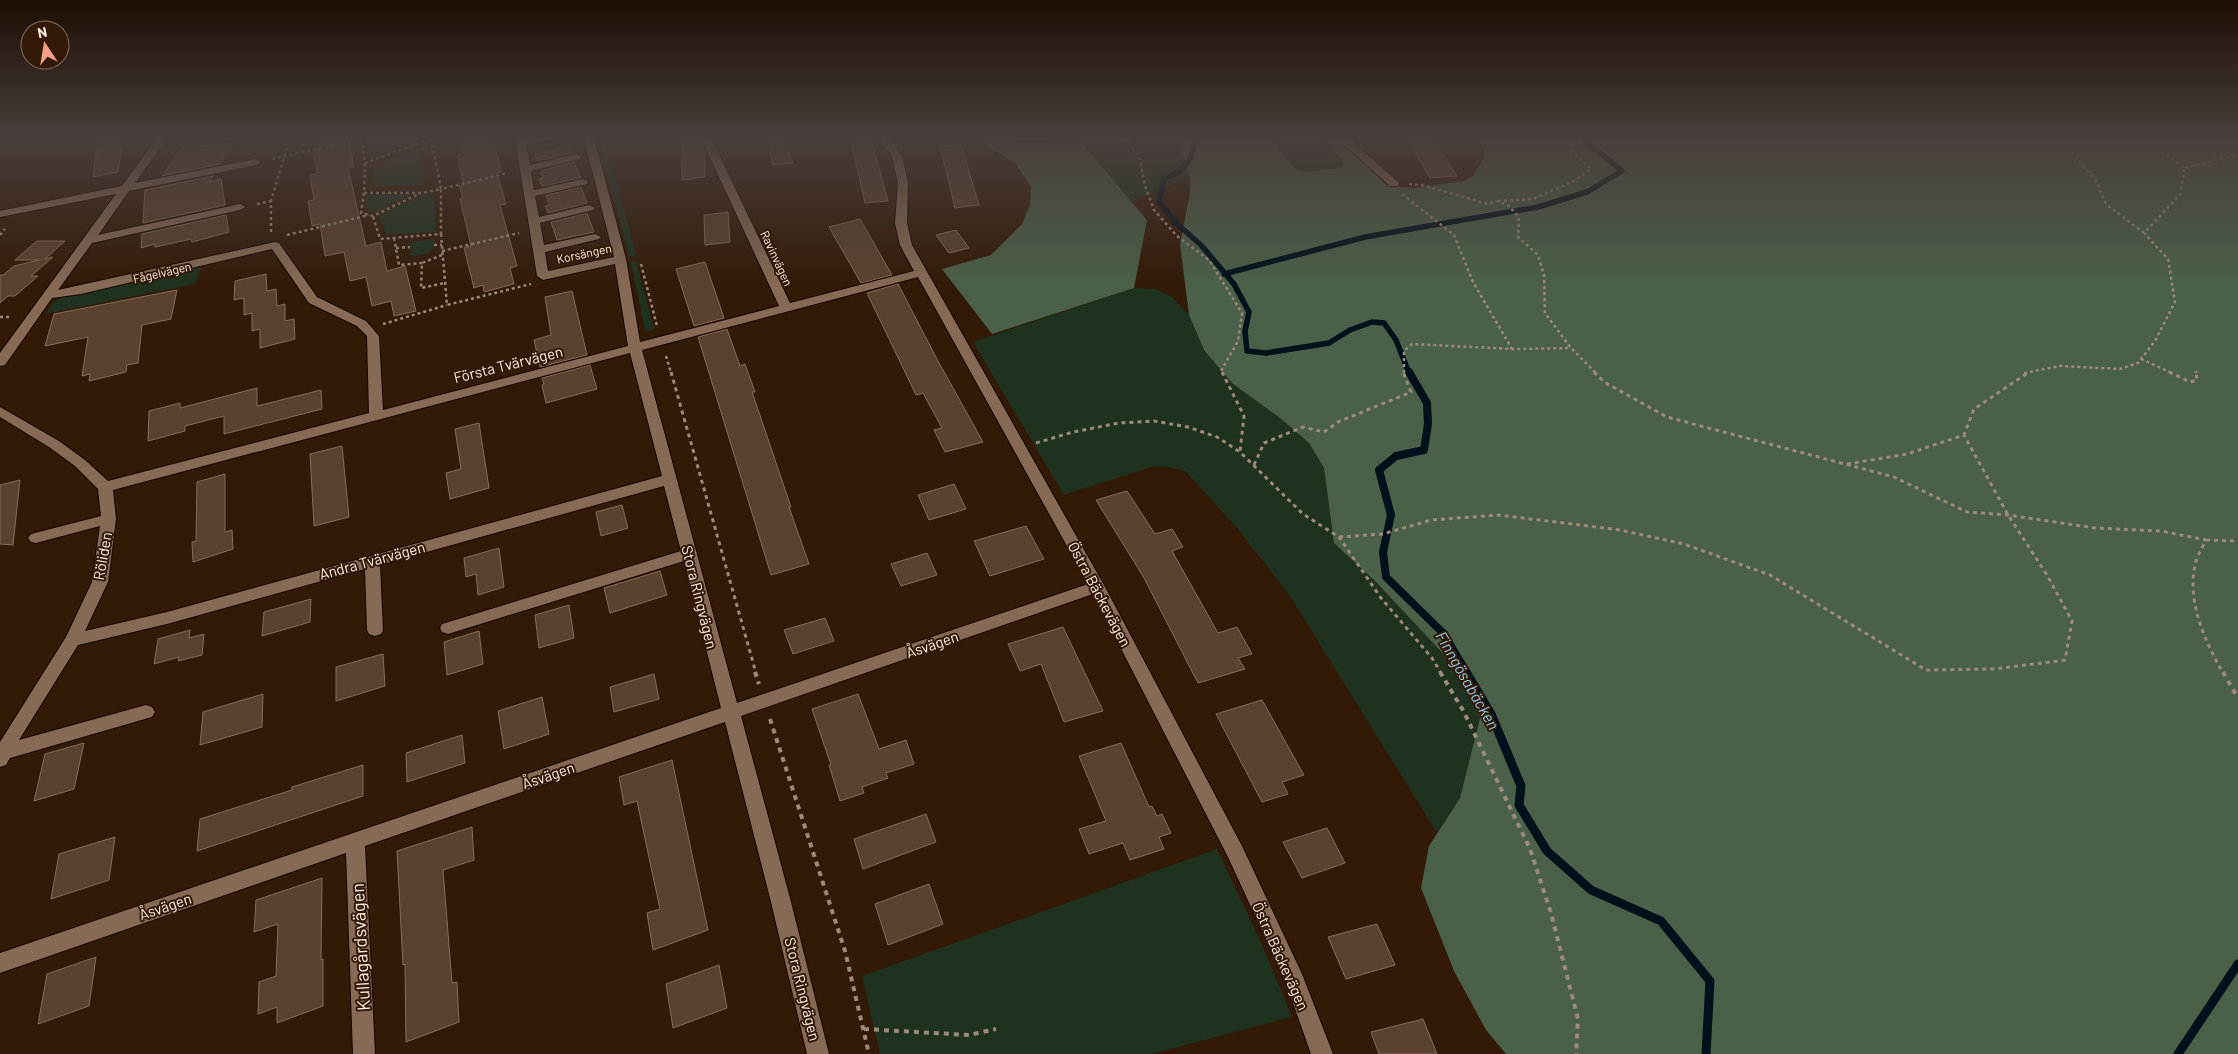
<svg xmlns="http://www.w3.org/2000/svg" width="2238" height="1054" viewBox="0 0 2238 1054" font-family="Barlow,sans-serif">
<rect width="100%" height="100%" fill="#321a07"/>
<path fill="#1f311f" d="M426,138L427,140L369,161L365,139Z
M599,138H604L636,254L633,257L629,256Z
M963,138H1177L1190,177L1132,202L1081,142L984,144Z
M1276,138H1323L1344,163L1342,167C1299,173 1299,180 1274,141Z
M417,150L425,185L374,187V170L398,155Z
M415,194L377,212H367L366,195Z
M434,194L436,232L386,235L379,215L423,195Z
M434,239V249L427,254L411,257L409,242Z
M633,260L636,261L654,328L651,331L645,330L631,262Z
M202,264L195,284L45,314L55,301L70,294Z
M1134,288L1156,289L1171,296L1189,315L1204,350L1309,443L1324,468L1334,543L1376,582L1461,673L1480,718L1460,798L1437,833L1290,596L1238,529L1185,471L1169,467H1151L1064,495L973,342Z
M1217,849L1260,940L1292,1017L1152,1054H880L862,976Z"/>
<path fill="#4a6049" d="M1177,138H1276L1274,141C1299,180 1299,173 1342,167L1344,162L1323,138H1338L1387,186L1413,188L1464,181L1473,176L1483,159L1484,150L1478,138H2238V1054H1506L1486,1030L1454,971L1421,888L1429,846L1460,798L1480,718L1461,673L1376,582L1334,543L1324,468L1309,443L1280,418L1232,383L1204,350L1189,315L1180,244L1190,193V177Z
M1081,142L1147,220L1134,288L992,334L942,269L991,255L1022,224L1030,205L1031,187L1016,164L984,144Z"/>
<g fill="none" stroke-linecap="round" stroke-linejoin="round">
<path stroke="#00111b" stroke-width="5.5" d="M1196,138C1191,162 1187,169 1164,179L1159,202L1176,223L1201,245L1234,284L1249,312L1245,331L1247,351L1266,353L1329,343L1350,330L1372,322L1384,323L1396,340L1409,373
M1224,274L1365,237L1538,207L1587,192L1622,171L1584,140L1586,138"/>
<path stroke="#00111b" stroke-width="8" d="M1409,372L1427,403L1428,424L1424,450L1396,456L1379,470L1391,515L1383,552L1386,577L1443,633L1467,673"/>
<path stroke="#00111b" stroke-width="9" d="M1466,672L1491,714L1521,786L1519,805L1547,851L1591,890L1661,921L1710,981L1706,1054
M2178,1054L2238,964"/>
</g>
<path fill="#5a422f" stroke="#896d58" d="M98,138H123L118,172L93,177Z
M319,138H348L354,167L348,168L366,246L381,242L387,271L405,266L416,311L394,316L391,301L372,306L366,277L350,281L344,252L325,256L320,224L312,226L308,201L314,200L310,175L317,174L313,151L320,149Z
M478,138H492L502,172L497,173L506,204L500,205L517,266L510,268L514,284L484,292L483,285L474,288L464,248L471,246L460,199L463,198L459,186L464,185L457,155L462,154L458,142Z
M682,138H699L705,150V177L682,180Z
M769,138H784L793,163L772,165Z
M850,138H871L888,201L865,203Z
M1407,138H1433L1457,176L1430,178Z
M234,143L220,164L162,176L181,148Z
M961,144L979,205L955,208L940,146Z
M568,147L571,153L537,161L535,154Z
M574,162L581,178L542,186L539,179L543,178L541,171Z
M213,176L209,182L221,179L225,205L143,223L145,190Z
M581,187L587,203L548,213L545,206L549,205L546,195Z
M728,212L730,242L705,245L704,215Z
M587,213L594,232L557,240L551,222Z
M226,215L229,232L192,242L191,239L155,247V244L141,248L142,234Z
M860,219L892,275L861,283L829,227Z
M956,230L969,248L949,253L936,235Z
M37,241H65L45,259L53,257L31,276H38L15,296H8L0,303V275H3L14,266L39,260H15Z
M705,262L724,318L694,326L676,269Z
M266,274L267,291L276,289L277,306L285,304V321L294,319L295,339L260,348V329L252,331V313L244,315V298L234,300L235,281Z
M898,284L938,361L983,442L945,452L934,430L942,428L923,393L916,395L867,293Z
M177,290L171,319L142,325L138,363L127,365L126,372L89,381L90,374L82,376L88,337L45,346L54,314Z
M572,291L587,355L540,367L534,340L551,335L545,297Z
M727,329L740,366L745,364L755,392H752L791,507H789L809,564L771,575L698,337Z
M590,365L597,389L546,403L542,385L544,384L542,378Z
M257,388V406L321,390L322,409L224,434V416L185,426V431L148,441L149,411L180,403V408Z
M479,423L489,488L450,499L446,473L461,469L455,429Z
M342,446L349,517L314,526L310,454Z
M225,474V532L232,530L233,549L193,562L192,542L196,541L197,482Z
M20,480L13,545L0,544V485Z
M954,484L966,509L929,520L918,495Z
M1127,491L1155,534L1172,529L1183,547L1172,551L1218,633L1237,627L1252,654L1238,658L1245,669L1198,683L1144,578L1096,500Z
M622,505L628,528L601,536L596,512Z
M1026,526L1044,559L990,576L974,541Z
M499,548L504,587L478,595L476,574L466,577L464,558Z
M927,553L937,575L901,586L891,564Z
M660,571L667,595L610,613L604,588Z
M311,599L310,622L262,636L264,612Z
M569,605L574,638L539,648L535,615Z
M825,618L834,641L793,654L784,630Z
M1063,627L1103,711L1064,722L1041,664L1020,671L1008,644Z
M190,630L189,638L204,634L202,655L178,661L179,657L154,664L158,639Z
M479,631L483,664L447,675L444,642Z
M383,654L385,686L336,701V667Z
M654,674L659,699L614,712L610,687Z
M263,694L262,727L200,745L203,712Z
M858,694L879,749L906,740L914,764L886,773L888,778L862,787L864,793L840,801L829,765H831L812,709Z
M542,697L549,734L504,749L498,711Z
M1262,700L1304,775L1282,782L1288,794L1262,802L1216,714Z
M462,735L465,763L407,782L406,753Z
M84,743L74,789L34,801L45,754Z
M1121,743L1149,807L1152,806L1157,816L1162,814L1171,833L1159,837L1164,849L1130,860L1123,843L1089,854L1079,829L1106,821L1079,756Z
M672,760L708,930L653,950L647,913L660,909L637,801L624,805L619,777Z
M363,765V796L197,851L200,819L292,790V787Z
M926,814L936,842L863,869L854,839Z
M472,827L474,860L443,870L452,983L457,982L459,1022L406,1042L405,964L403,965L397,851Z
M1327,828L1345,863L1302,878L1283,842Z
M115,837L109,880L51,899L59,854Z
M322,878L321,960L323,959V1006L277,1023V1007L258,1014L259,982L276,976L278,924L254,932L256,900Z
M929,884L943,924L888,945L875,904Z
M1377,924L1395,965L1346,979L1328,937Z
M96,957L89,1006L38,1024L47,974Z
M719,965L727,1008L673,1028L666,984Z
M1423,1019L1437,1054H1379L1371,1032Z"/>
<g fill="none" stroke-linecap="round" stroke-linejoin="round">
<defs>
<path id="minor" d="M157,138H167L135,183L256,159L261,162L256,165L129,191L98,235L240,204L246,207L240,210L92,243L58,290L275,242L279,243L317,297L366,321L379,336L383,410L628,346L615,264L543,280L537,276L515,138H551L550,140L526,145L530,165L576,154L581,157L580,159L531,171L534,190L583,179L588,182L587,184L535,196L539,217L589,205L595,208L593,210L540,223L544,245L595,234L601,237L599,239L545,252L548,271L614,257L584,138H594L626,259L640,342L779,306L701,138H711L790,303L914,271L900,245L895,223L898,183L892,156L879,138H889L902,156L908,183L907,223L912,245L1105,587L1242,846L1302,974L1333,1054H1311L1286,983L1228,857L1093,594L741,716L791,902L829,1054H807L771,902L725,722L365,846L375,1054H353L346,853L0,973V953L721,708L684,561L448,634L442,632L440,628L442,624L681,551L664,486L380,565L383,630L381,634L375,636L369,634L367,630L365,569L167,624L78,645L19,740L146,705L152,707L155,712L152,717L10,758L6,765L0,767V742L66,637L92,582L100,526L36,543L31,542L28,538L31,534L101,516L98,489L75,466L49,447L0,417V407L59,441L85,460L108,481L369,413L367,336L357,326L309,303L272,249L81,294L52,298L5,365L0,366V353L116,194L0,217V211L122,186ZM918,277L1088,584L737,703L642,350ZM630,353L662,476L167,612L85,631L108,582L116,519L113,490Z
M1337,138H1348L1398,182L1399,184L1398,186H1390Z"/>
</defs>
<use href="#minor" stroke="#180500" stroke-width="2"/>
<path stroke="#9e8a7b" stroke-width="2.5" stroke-dasharray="3 3" stroke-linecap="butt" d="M1125,138L1139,155L1145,186L1154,210L1177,236L1209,260L1242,313L1238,341L1221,371L1222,373
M2060,138L2096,181L2106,204L2144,233
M361,139L365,163L431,139
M431,139L441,189L508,173
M905,140L912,138
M272,159L364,138
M365,163L364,193H422L441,189V234L380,239L373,216
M2185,168L2238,155
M1409,184L1422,185L1488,204L1497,201L1509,206L1519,217L1518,237L1538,255L1544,275L1545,313L1571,348L1596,373
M364,193L361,213L373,216L421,193
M1402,194L1454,235L1473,282L1512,349
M1498,201L1533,199L1574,181L1591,169L1559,138
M257,204L271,201
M271,232V201L290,138
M441,234L447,305L531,284
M0,235L5,229
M287,235L369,215
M394,238L399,265L422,263
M434,245H442
M396,248L410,247
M442,251L519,233
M442,255L422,263L421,288L445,283
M641,264L657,326
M0,317H12
M383,324L447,305
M666,356L671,373
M2141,359L2172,373
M2196,371V373
M1404,373V351L1412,344L1512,349L1571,348
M2024,373L2060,366L2120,369L2138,363L2155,341L2175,302L2168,259L2144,233L2180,195L2185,168L2153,145L2123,138"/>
<path stroke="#9e8a7b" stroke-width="3" stroke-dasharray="4 4" stroke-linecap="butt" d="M671,372L756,673
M1222,372L1244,416L1240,452
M1594,372L1604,382L1667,417L1894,477L1967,512L2008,515L2095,528L2161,531L2206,540C2202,548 2197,556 2195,565C2187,603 2205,641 2223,673
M2169,372L2190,382L2197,380L2196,372
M1036,443L1073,432L1119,423L1154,421L1188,427L1217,437L1240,452L1303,514L1339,537L1381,598L1432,658L1441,673
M1847,464L1907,454L1964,435L1974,409L2029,372
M1254,465L1264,443L1303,427L1324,432L1338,422L1411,392L1403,372
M1339,537L1383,534L1431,520L1499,515L1620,530L1684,544L1770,575L1926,670L1994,669L2065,660L2072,621L2047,575L2008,515L1964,435
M2206,540L2238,541"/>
<path stroke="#9e8a7b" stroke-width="4" stroke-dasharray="5 5" stroke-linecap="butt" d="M755,672L759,684
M1440,672L1464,712L1530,849L1551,913L1578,1019L1576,1054
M2223,672L2238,698
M770,719L845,951L869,1054
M864,1029L969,1035L996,1029"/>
<use href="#minor" fill="#866a55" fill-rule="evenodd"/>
</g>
<linearGradient id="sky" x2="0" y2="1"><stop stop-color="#1c0e04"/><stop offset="0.48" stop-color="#493e3c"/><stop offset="1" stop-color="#493e3c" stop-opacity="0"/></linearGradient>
<rect width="2238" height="286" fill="url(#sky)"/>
<g text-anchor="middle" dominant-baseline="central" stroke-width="4" stroke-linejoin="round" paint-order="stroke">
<g font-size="12" fill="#feede1" stroke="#321a07">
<text transform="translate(584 253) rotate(-12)">Korsängen</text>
<text transform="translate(777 258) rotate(65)">Ravinvägen</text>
<text transform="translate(162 272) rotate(-13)">Fågelvägen</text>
</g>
<g font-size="15" fill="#feede1" stroke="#321a07">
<text transform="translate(508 364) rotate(-14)">Första Tvärvägen</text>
<text transform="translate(102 556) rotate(-80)">Röliden</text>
<text transform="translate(372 560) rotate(-15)">Andra Tvärvägen</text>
<text transform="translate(1100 594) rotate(62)">Östra Bäckevägen</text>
<text transform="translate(700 597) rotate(76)">Stora Ringvägen</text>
<text transform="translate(932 644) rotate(-19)">Åsvägen</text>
<text transform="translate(548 775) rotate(-19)">Åsvägen</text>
<text transform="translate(165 906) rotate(-19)">Åsvägen</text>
<text transform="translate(1281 956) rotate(66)">Östra Bäckevägen</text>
<text transform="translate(803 989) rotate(76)">Stora Ringvägen</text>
</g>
<g font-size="16" font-style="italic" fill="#8cc8e7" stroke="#321a07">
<text transform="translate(1468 680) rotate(60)">Finngösabäcken</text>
</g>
<g font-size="18" fill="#feede1" stroke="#321a07">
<text transform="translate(360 947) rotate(-93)">Kullagårdsvägen</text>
</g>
</g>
<g transform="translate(45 45) rotate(348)"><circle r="24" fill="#321a07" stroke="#846e5e"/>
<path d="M0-4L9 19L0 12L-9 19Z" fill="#f49e86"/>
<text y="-8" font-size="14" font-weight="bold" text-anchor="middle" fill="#feede1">N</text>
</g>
</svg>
